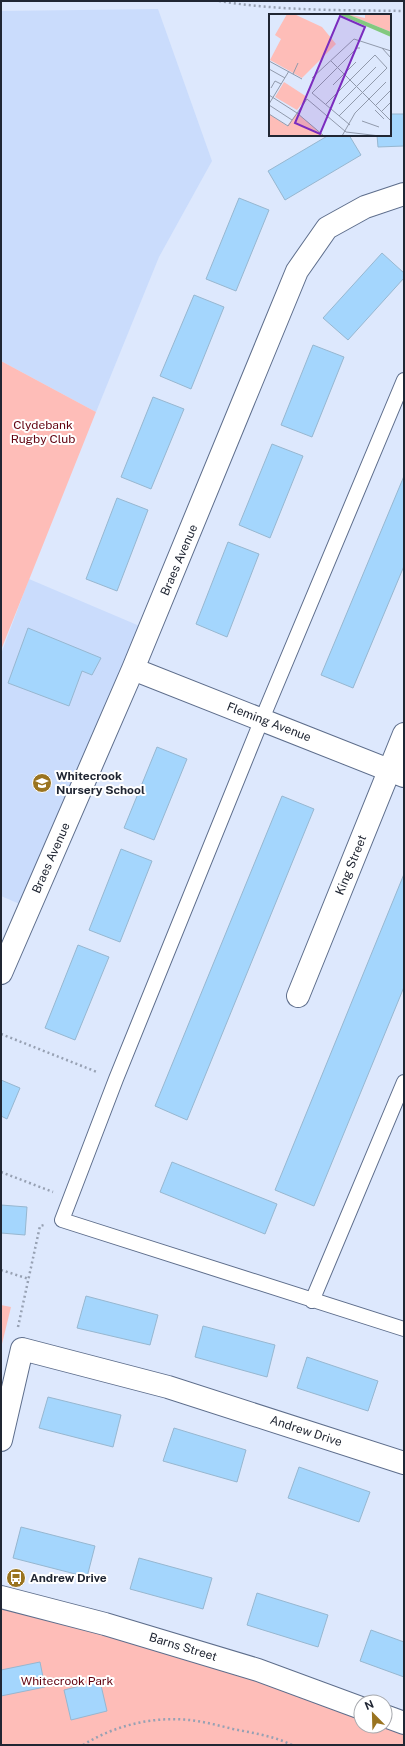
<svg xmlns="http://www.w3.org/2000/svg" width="405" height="1746" viewBox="0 0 405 1746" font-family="'Public Sans',sans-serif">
<rect width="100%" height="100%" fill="#dde8fd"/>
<path fill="#cadcfc" d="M158,9L212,161L159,257L96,412L1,361V11Z
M29,579L149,630L29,908L1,896V654Z"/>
<path fill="#febdb8" d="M1,361L96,412L1,650Z
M1,1305L11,1307L1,1348Z
M1,1597L361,1703V1726H385L404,1719V1745H1Z"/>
<path fill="#a4d6fd" stroke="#97b7d0" d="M390,114H404V146L378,147L377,135H390Z
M329,135H349L361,155L285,200L268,171Z
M239,198L269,210L236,291L206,279Z
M382,253L404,273V278L348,340L323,318Z
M194,295L224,307L191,389L160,376Z
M313,345L344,357L312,437L281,425Z
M153,397L184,409L151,489L121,477Z
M272,444L303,456L270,538L239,525Z
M404,476V566L353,688L321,675Z
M117,498L148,510L117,591L86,579Z
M228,542L259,554L227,637L196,624Z
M28,628L101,658L92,675L82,671L69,706L8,683Z
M157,747L187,759L154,840L124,828Z
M282,796L314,809L187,1120L155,1106Z
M121,849L152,861L120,942L89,930Z
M404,874V987L314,1206L275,1190Z
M78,945L109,957L75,1040L45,1028Z
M1,1080L20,1088L7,1119L1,1116Z
M172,1162L277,1204L265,1234L160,1192Z
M1,1205L27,1207L25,1235L1,1233Z
M86,1296L158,1315L150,1345L77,1328Z
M203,1326L275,1345L267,1377L195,1357Z
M307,1357L378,1381L368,1411L297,1388Z
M48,1397L121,1415L113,1447L39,1428Z
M174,1428L246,1450L237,1482L163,1461Z
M299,1467L370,1492L359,1522L288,1498Z
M21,1527L95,1546L87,1577L13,1558Z
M139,1558L212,1578L203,1609L130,1589Z
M257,1593L328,1615L318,1647L247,1625Z
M371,1630L404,1642V1677L360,1661Z
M40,1662L45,1687L1,1696V1670Z
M100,1681L107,1711L71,1720L64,1690Z"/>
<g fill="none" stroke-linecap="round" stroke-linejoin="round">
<defs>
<path id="lane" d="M404,380L262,719L116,1079L62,1220L404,1329
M312,1301L404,1082"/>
<path id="street" d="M133,669L404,776
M1,973L133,669L297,271L327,228L365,207L404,194
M298,996L404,734
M1,1440L22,1349L168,1387L404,1463
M1,1597L105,1624L258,1670L361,1708
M385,1716L404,1723"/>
</defs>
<use href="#lane" stroke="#5e6e8c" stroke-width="16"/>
<use href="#street" stroke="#5e6e8c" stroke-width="24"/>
<path stroke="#97a1b3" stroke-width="2.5" stroke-dasharray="2 3" stroke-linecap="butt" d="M219,1C280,11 342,10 404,11
M1,1034L97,1072
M1,1172L53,1192
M1,1270L29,1279
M18,1327L40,1226L44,1225
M83,1745C117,1724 158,1715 197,1721C209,1723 221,1726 233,1729C253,1733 274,1736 292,1745"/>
<use href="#lane" stroke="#fff" stroke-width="14"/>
<use href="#street" stroke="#fff" stroke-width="22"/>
</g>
<defs>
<symbol id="school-disc" viewBox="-11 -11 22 22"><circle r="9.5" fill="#9a7420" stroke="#fff"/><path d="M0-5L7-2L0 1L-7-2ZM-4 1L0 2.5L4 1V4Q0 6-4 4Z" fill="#fff"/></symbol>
<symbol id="bus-disc" viewBox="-11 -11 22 22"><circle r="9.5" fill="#9a7420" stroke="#fff"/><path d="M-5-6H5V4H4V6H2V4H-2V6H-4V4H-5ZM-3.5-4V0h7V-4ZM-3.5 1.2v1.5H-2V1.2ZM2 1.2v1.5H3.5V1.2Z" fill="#fff"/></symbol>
</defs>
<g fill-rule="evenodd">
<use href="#school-disc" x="31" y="772" width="22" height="22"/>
<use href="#bus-disc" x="5" y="1567" width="22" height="22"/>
</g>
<g text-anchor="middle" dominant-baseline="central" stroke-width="4" stroke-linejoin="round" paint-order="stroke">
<g font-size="12" fill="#620310" stroke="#fff">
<text x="43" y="425">Clydebank<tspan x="43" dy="14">Rugby Club</tspan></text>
<text x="67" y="1681">Whitecrook Park</text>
</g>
<g font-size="12" fill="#202633" stroke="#fff">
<text transform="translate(179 560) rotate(-67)">Braes Avenue</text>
<text transform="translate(269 722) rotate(21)">Fleming Avenue</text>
<text transform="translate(51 858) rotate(-66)">Braes Avenue</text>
<text transform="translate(351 865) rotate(-68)">King Street</text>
<text transform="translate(306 1431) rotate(18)">Andrew Drive</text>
<text transform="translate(183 1647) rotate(17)">Barns Street</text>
</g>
<g font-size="12" font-weight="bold" fill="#202633" stroke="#fff" text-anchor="start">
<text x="56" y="776">Whitecrook<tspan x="56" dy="14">Nursery School</tspan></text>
<text x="30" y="1578">Andrew Drive</text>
</g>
</g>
<g transform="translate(269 14)">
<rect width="122" height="122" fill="#dde8fd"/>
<path d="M18,0H25L53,13L67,30L33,64L1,46L12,25L6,21ZM78,0L96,4V0H121L122,18ZM15,68L38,83L28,96L6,83ZM28,99L55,122H0V100L18,112Z" fill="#febdb8"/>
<path d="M69,0H78L122,18V23Z" fill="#83c97f"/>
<path fill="none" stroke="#919aac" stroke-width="1" d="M113,34L122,44M0,47L33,65M62,47L122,107M0,55L16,64M24,60L29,49M43,64L85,25L122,37M64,71L87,48M2,74L6,67L12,70M0,81L28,99L55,122M0,90L20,57M57,90L106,41L118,54L70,102M70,90L107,53M0,91L23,106M107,91L122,76M106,96L115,105M113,97L122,88M0,100L19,112L38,85L77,118L111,122M93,107L110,113M81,111L43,79L88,34H91M73,122L86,99L117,68"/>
<path fill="#7b2cbf" fill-opacity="0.15" stroke="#7b2cbf" stroke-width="2" d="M71,2L96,13L51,120L26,109Z"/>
<rect width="122" height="122" fill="none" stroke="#202633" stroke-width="2"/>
</g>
<rect width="405" height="1746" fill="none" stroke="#202633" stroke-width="4"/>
<g transform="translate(373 1714) rotate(337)"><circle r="19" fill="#ffffff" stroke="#a6a8ad"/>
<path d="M0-3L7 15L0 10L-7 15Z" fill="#9a7420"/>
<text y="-6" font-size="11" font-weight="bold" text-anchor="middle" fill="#202633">N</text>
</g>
</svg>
